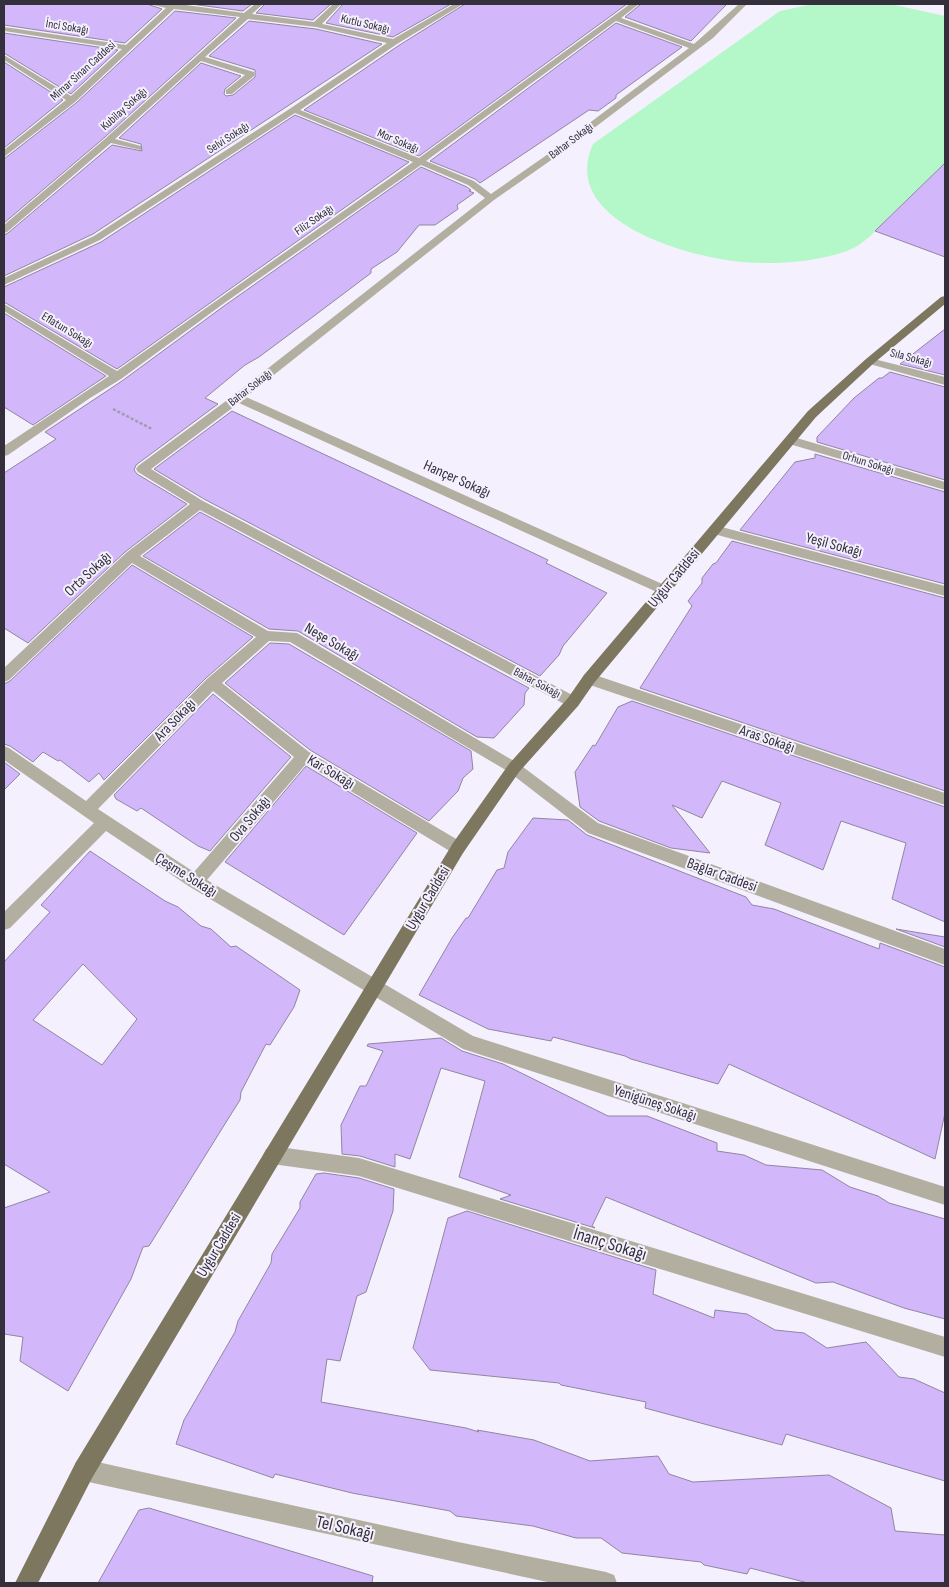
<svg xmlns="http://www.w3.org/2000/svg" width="949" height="1587" viewBox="0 0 949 1587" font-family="'Sofia Sans Condensed',sans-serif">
<rect width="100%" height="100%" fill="#f4f0fd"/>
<path fill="#b4f8c9" d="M813,4H890L945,16V163C927,180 909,198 891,215C877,229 865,244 847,251C814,262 777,265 742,262C688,257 558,221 593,144L780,11Z"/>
<path fill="#d2b7fb" stroke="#9186a2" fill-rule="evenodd" d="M4,4H147L162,9L125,43L4,25Z
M191,4H252L243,11Z
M265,4H331L313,20L256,13Z
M343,4H451L393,37L326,23Z
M465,4H627L419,156L304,110L398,46Z
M641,4H727L691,41L625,17Z
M175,11L236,18L105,137L4,223V159L76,103Z
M249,21L316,29L382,44L93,234L4,276V235L8,233L112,145L142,151L141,144L119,138L201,63L241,76L225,89L224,94L226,96L233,95L255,77V70L209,56Z
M616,23L682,47L616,95V98L598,111L589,110L480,183L475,179L430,161Z
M4,33L118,50L71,94L4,53Z
M4,62L63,100L4,148Z
M295,115L409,162L117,369L4,302V287L101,242Z
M945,163V257L875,231Z
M421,167L467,187L471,190L469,191L474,193L457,205L458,209L435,225H419L397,252L371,269V273L310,319L259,357L245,365L205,398L218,404L136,465L134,470L137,474L187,504L125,552L28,643L4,628V473L56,439L45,432L122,381L224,306Z
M4,313L106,376L33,425L4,407Z
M945,329V375L900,364Z
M890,372L945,387V480L817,442V437L854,398L879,378H882Z
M232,411L487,531L548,560L546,563L607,593L563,646L559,655L540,676L204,499L154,469Z
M815,454L945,492V584L740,530L795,462L815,458Z
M200,512L529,688L525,693L524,705L494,738L477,737L298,631L269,629L143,556Z
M732,541L945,598V791L640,688L692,606L688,601L702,583V578L713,564L716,563Z
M132,565L253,637L206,678L104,780L99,773L89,782L60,760L58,761L43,752L33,762L10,746L4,744V684L10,681Z
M270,643L289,644L471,751L473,769L463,778L458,791L429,821L310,750L225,683Z
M213,694L291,757L210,851L198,846L141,808L137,811L116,799L114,795Z
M632,701L945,807V922L892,899L906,843L841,821L823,870L765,845L781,803L722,781L702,818L672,805L710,853L671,848L599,821L580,807L575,772L593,745L595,746L618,707Z
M4,762L20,774L4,790Z
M306,766L417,833L344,935L225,862Z
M533,818L568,820L587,835L746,897L752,905L774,909L879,949L880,943L945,967V1113L935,1159L729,1064L718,1084L631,1059L625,1056L553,1037L551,1041L488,1029L419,995L452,938L466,918H468L497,870L504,868L508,852Z
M90,851L165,901L178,907L201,926L211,929L231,947L236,946L300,990L294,1007L270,1045L266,1044L241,1092L240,1100L228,1119L149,1246L143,1247L131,1279L68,1391L20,1361L23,1337L4,1334V1208L50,1192L4,1164V962L50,912L41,905ZM83,964L137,1019L102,1065L33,1020Z
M896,929L945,937V947Z
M441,1038L462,1051L503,1064L608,1116H647L717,1143V1151L744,1155L766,1165L822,1170L850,1187L878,1196L889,1203L945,1219V1319L904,1308L833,1282L816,1283L606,1197L592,1226L595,1228L500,1199L511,1195L459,1177L485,1081L441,1068L410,1159L395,1154V1167L360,1156L342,1154L341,1125L360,1086H366L383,1051L367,1046L368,1044Z
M324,1173L359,1178L394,1189L393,1211L366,1292L357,1296L340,1361L327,1359L321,1402L466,1428L479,1432L477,1430L534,1440L590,1461L658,1456L669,1474L693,1482L829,1475L891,1508L895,1531L945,1535V1583H808L750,1568L747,1574L704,1565L701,1562L622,1553L601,1538H576L533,1526L456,1516L450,1511L352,1493L275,1474L273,1478L176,1444L184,1420L235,1332L238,1321L271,1263L272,1254L300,1208V1202L316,1174Z
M467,1211L656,1270L653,1294L714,1318L715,1310L747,1314L775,1330L804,1333L827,1348L866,1342L899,1377L914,1379L945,1393V1481L786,1434L782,1445L645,1408L646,1402L561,1385L559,1383L430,1370L413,1348L448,1218Z
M149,1508L373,1576L372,1583H98L139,1510Z"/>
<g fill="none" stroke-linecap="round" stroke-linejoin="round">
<path stroke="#a19daa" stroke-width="2.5" stroke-dasharray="3 2" stroke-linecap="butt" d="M113,409L152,429"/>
<path fill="#b2afa1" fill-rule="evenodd" d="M149,4H179L244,13L255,4H263L252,14L314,22L333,4H341L322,24L393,39L454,4H463L397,44L300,110L419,158L630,4H639L621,18L694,44L739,4H747L713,38L557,156L494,200L246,397L669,587L671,590L669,593H659L239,403L151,469L203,501L578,698L580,702L578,706L573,708L568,706L200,510L140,556L268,631L297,633L519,764L598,823L945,949V965L588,833L509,772L290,642L269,641L222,683L309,752L463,843L466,848L463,853L458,855L453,853L306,764L207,880L473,1036L945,1187V1205L463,1049L190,887L106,831L10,928L4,930V912L94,823L4,760V746L9,748L86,801L207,679L256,637L132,563L9,680L4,682V668L126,553L190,504L138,472L136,469L138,466L234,395L485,198L468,185L421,165L223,304L121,379L90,398L8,455L4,456V446L109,376L4,311V304L117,371L413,162L295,113L100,240L4,285V278L94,236L291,108L387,43L316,27L248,19L205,57L254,72V76L232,94H226V90L245,75L201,61L115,139L141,146V150L111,143L7,232L4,233V225L106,138L240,17L174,9L75,102L4,157V150L66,100L4,60V55L71,96L122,49L4,31V27L126,45L166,8ZM616,21L689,48L551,152L491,194L474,181L426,161ZM213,691L294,757L194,872L98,809Z
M870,358L945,377V385L866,363L864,361Z
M790,436L945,482V490L786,443L784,440Z
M714,525L945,586V596L710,533L708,530L710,527Z
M589,673L945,793V805L584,683L582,679L584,675Z
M272,1146L359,1158L945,1337V1357L359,1176L272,1164L266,1161L263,1155L266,1149Z
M84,1459L458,1542L606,1572L614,1575L617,1583H552L84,1481L76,1478L73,1470L76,1462Z"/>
<path fill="#7c775e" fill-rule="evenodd" d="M945,296V304L874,363L816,417L594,683L578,706L519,772L463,853L92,1478L38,1583H15L76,1462L453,843L509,764L568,698L584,675L808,411L866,359L941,297Z"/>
</g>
<g text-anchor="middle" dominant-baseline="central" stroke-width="4" stroke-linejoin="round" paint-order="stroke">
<g font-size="12" fill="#33303c" stroke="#f4f0fd">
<text transform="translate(365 24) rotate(13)">Kutlu Sokağı</text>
<text transform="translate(67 27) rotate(9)">İnci Sokağı</text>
<text transform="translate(83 71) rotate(-42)">Mimar Sinan Caddesi</text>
<text transform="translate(124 109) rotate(-42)">Kubilay Sokağı</text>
<text transform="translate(228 138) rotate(-33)">Selvi Sokağı</text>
<text transform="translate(398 141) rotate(23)">Mor Sokağı</text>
<text transform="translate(571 141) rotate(-37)">Bahar Sokağı</text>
<text transform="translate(314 220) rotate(-35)">Filiz Sokağı</text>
<text transform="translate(67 330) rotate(31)">Eflatun Sokağı</text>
<text transform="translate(911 358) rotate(15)">Sıla Sokağı</text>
<text transform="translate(250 388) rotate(-38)">Bahar Sokağı</text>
<text transform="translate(868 463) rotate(17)">Orhun Sokağı</text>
<text transform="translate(537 683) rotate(28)">Bahar Sokağı</text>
</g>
<g font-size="15" fill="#33303c" stroke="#f4f0fd">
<text transform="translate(457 479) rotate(24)">Hançer Sokağı</text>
<text transform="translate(834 545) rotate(15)">Yeşil Sokağı</text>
<text transform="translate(88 574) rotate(-43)">Orta Sokağı</text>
<text transform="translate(674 578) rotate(-50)">Uygur Caddesi</text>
<text transform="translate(332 642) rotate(30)">Neşe Sokağı</text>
<text transform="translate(175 720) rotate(-46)">Ara Sokağı</text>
<text transform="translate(767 739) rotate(19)">Aras Sokağı</text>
<text transform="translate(331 772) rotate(31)">Kar Sokağı</text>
<text transform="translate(250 819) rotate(-50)">Ova Sokağı</text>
<text transform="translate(186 875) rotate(32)">Çeşme Sokağı</text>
<text transform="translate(722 875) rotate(20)">Bağlar Caddesi</text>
<text transform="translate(428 898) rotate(-59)">Uygur Caddesi</text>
<text transform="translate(655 1103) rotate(18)">Yenigüneş Sokağı</text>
<text transform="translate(219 1245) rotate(-59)">Uygur Caddesi</text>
</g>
<g font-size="18" fill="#33303c" stroke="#f4f0fd">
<text transform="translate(610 1244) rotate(17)">İnanç Sokağı</text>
<text transform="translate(345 1528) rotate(13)">Tel Sokağı</text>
</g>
</g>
<rect width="949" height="1587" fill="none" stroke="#33303c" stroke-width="10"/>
</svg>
